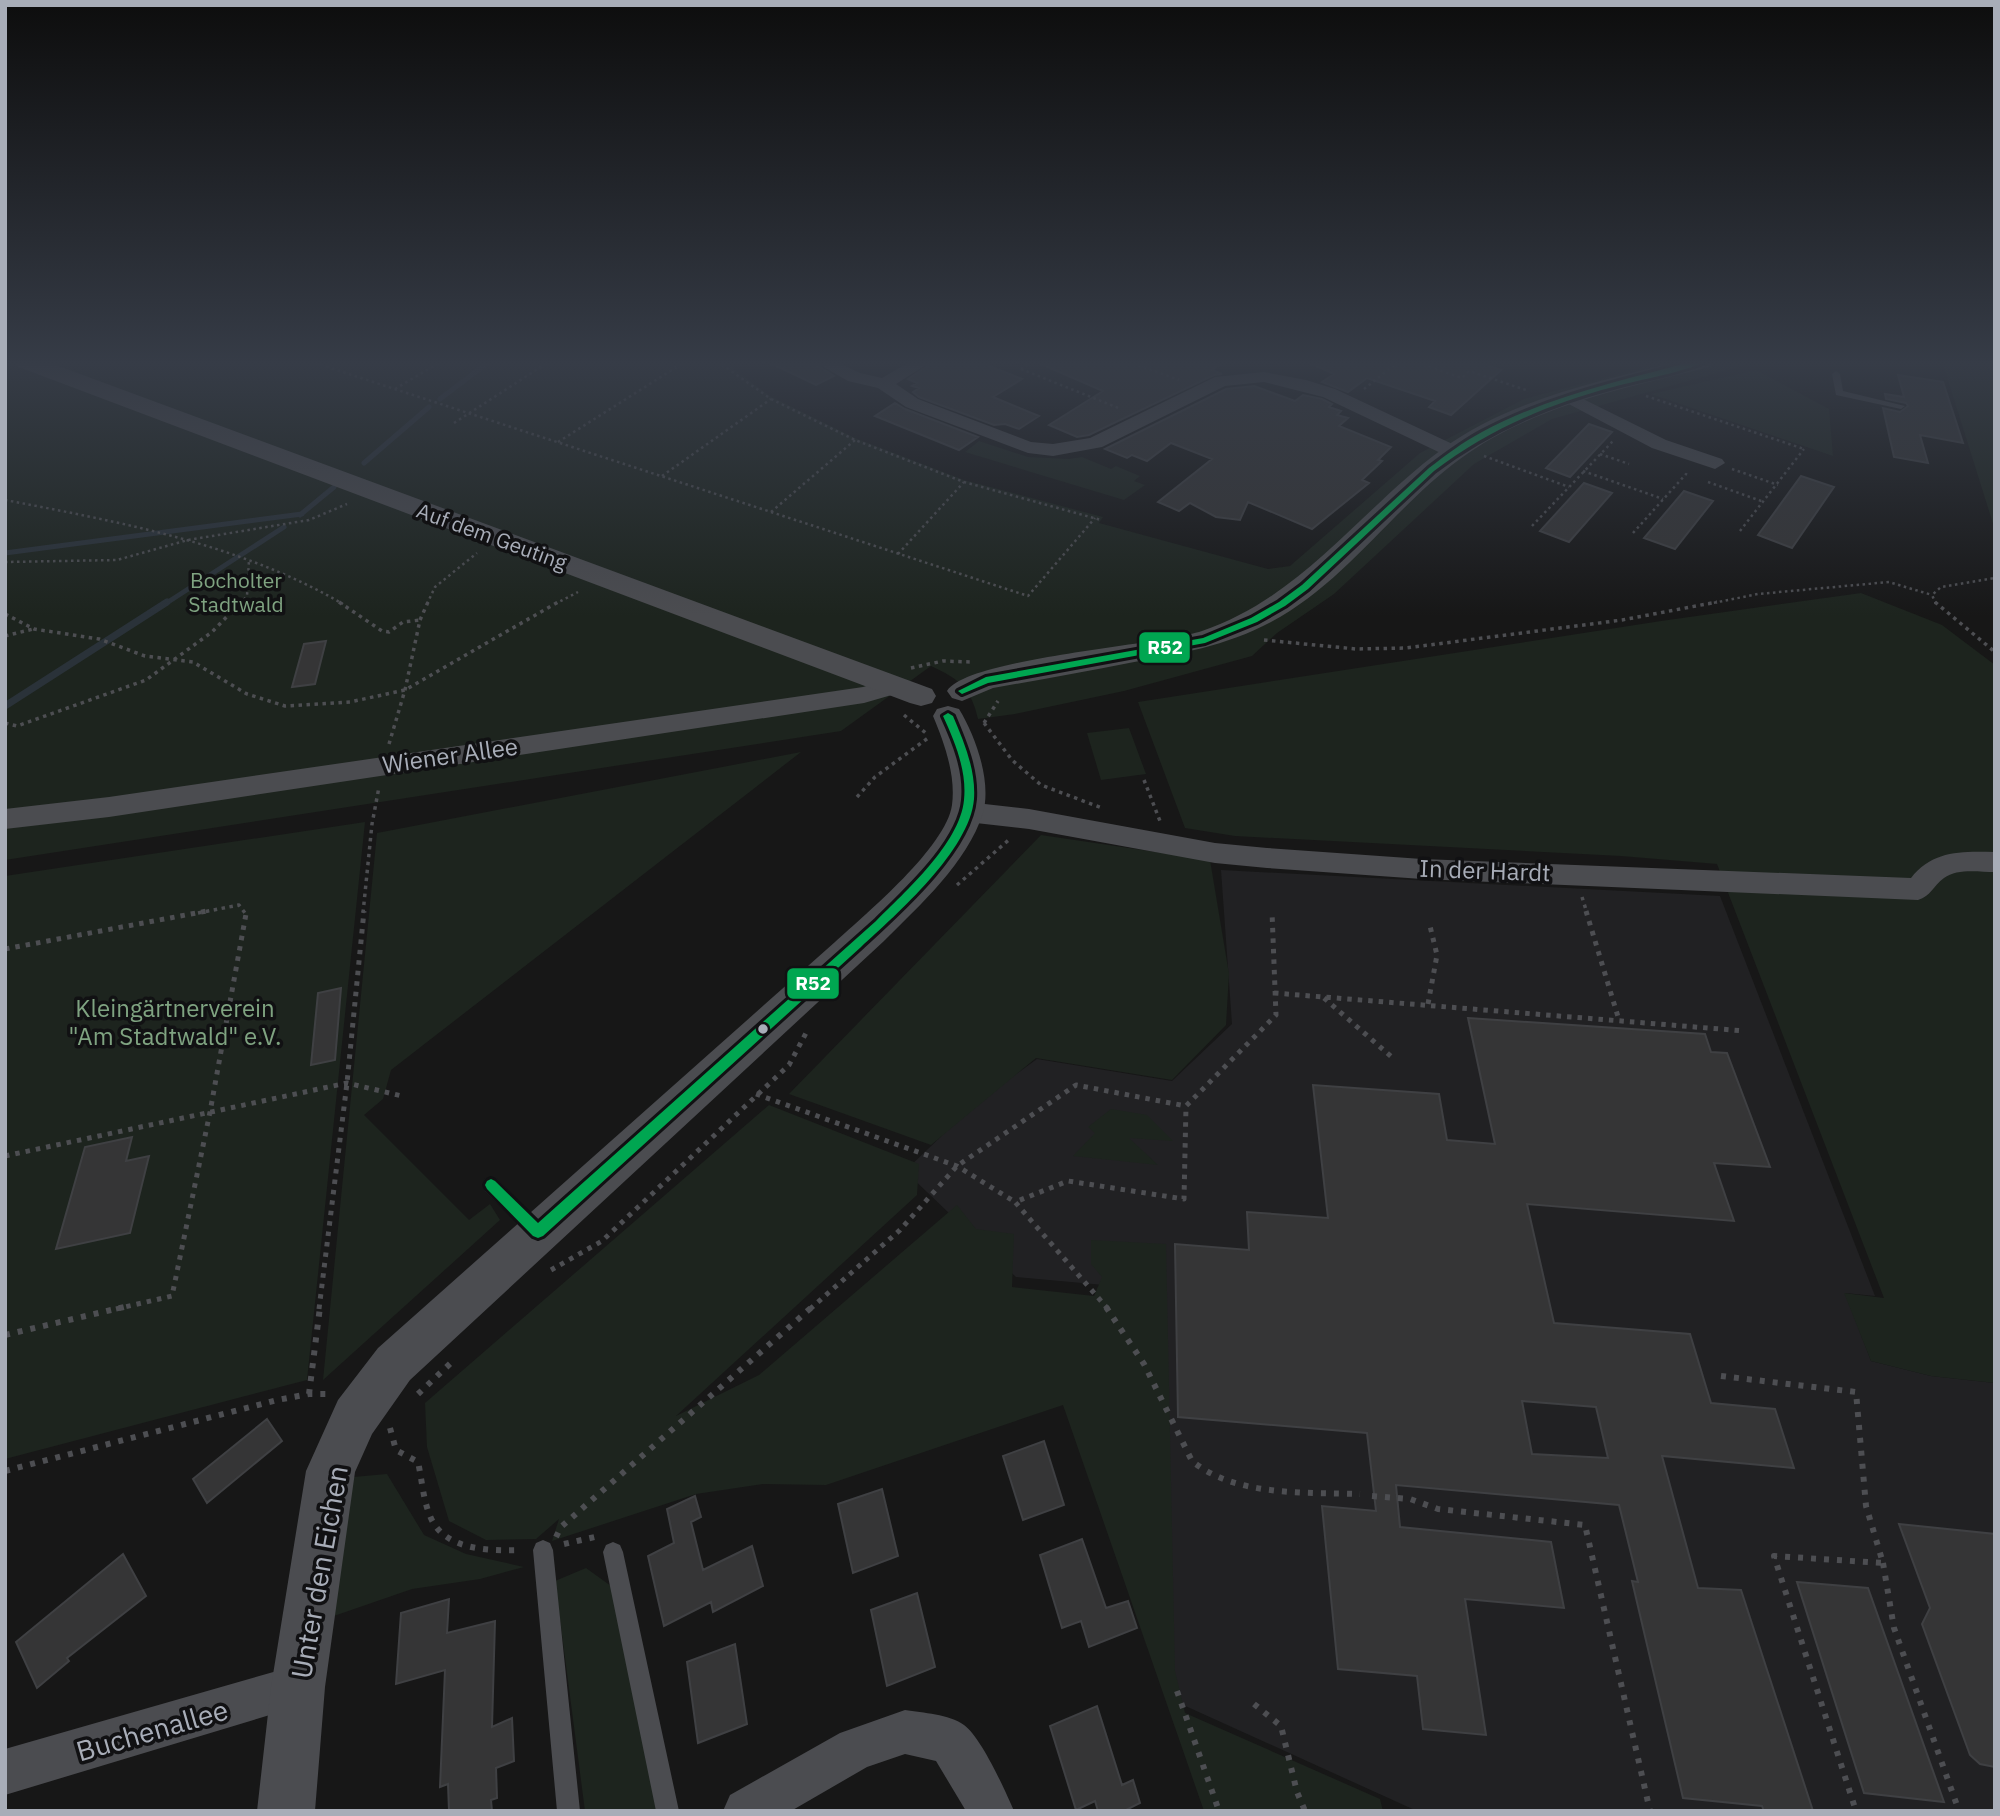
<svg xmlns="http://www.w3.org/2000/svg" width="2000" height="1816" viewBox="0 0 2000 1816" font-family="'IBM Plex Sans',sans-serif">
<rect width="100%" height="100%" fill="#171717"/>
<path fill="#212123" d="M1221,870L1720,896L1875,1296L1845,1293L1871,1361L1931,1376L1995,1383V1811H1417L1170,1699L1104,1285L1016,1277L905,1171L976,1103L1037,1059L1172,1081L1232,1024Z"/>
<path fill="#1d241e" d="M5,361H724L770,396L855,438L964,480L1103,517L1099,523L1268,569L1290,566L1420,453L1524,399L1656,364L1645,361H1760L1552,419L1474,464L1334,594L1277,633L1252,656L1124,691L1015,714L978,719C971,688 959,679 931,666L841,731L5,860Z
M1942,361H1995V530Z
M1756,370L1829,409L1833,456L1651,394Z
M979,441L1028,457L1069,459L1082,457L1111,469L1116,466L1140,476L1134,481L1145,485L1124,500L965,452Z
M1861,593L1942,625L1995,665V1383L1931,1376L1871,1361L1844,1293L1884,1298L1717,864L1621,856L1235,836L1185,828L1138,702L1661,621Z
M1129,728L1146,774L1101,780L1087,733Z
M801,752L391,1070L383,1099L364,1115L469,1220L490,1204L500,1220L323,1380L377,833Z
M365,822L307,1380L5,1459V876Z
M1041,835L1210,860L1229,974L1226,1025L1172,1080L1036,1058L931,1145L789,1094Z
M769,1105L919,1164L917,1195L676,1416L759,1375L957,1205L976,1229L1014,1234L1012,1287L1094,1296L1102,1277L1091,1264V1240L1166,1244L1175,1671L1185,1713L1380,1799L1383,1811H1204L1063,1405L826,1485L763,1484L696,1494L552,1541L559,1519L536,1539L486,1540L449,1521L427,1447L425,1403Z
M1111,1109L1147,1115L1173,1141L1129,1138L1158,1165L1073,1156L1095,1133L1088,1127Z
M387,1474L424,1535L466,1554L524,1567L480,1579L412,1589L331,1617L353,1477Z
M586,1568L611,1586L659,1811H585L555,1581Z"/>
<g fill="none" stroke-linecap="round" stroke-linejoin="round">
<path stroke="#2a3239" stroke-width="5" d="M440,399L490,361
M364,463L429,407
M300,515L334,487
M5,553L302,514
M165,604L284,527"/>
<path stroke="#2a3239" stroke-width="7" d="M5,706L167,602"/>
</g>
<path fill="#353536" stroke="#3f4043" stroke-width="2" fill-rule="evenodd" d="M766,361H810L834,376L816,385Z
M935,361H977L1022,379L993,397L1039,416L1019,429L1005,424L994,425L919,397L913,392L919,388L912,386L917,383L908,379Z
M1034,361H1225L1212,370L1222,374L1214,375L1089,435L1077,437L1049,425L1103,391Z
M1306,361H1476L1501,370L1451,415L1429,407L1435,401L1367,378L1348,392L1322,382L1334,374Z
M1898,375L1943,382L1963,443L1920,435L1928,463L1894,457L1883,408L1900,412L1908,406L1906,403L1886,399L1885,394L1904,397Z
M1254,386L1295,401L1303,395L1322,399L1332,404L1329,407L1341,411L1337,415L1348,418L1339,426L1391,447L1378,460L1382,461L1362,480L1369,483L1312,529L1248,502L1240,520L1216,517L1190,503L1179,511L1158,502L1212,459L1171,443L1147,461L1132,455L1127,458L1105,449L1226,389Z
M895,403L905,409L978,437L959,450L875,416Z
M1589,424L1612,432L1570,477L1546,468Z
M1801,476L1834,487L1792,548L1758,535Z
M1584,483L1612,493L1569,542L1540,531Z
M1684,491L1713,501L1675,549L1644,538Z
M326,641L315,684L292,687L304,644Z
M341,988L335,1060L311,1065L318,993Z
M1468,1018L1705,1034L1711,1052L1727,1053L1770,1167L1714,1163L1734,1221L1527,1204L1554,1323L1690,1334L1711,1403L1775,1409L1794,1468L1662,1456L1698,1588L1741,1590L1813,1811H1764L1762,1806L1683,1798L1632,1581L1638,1582L1619,1505L1396,1485L1400,1527L1551,1542L1564,1608L1465,1599L1486,1735L1423,1729L1417,1676L1338,1669L1322,1506L1376,1511L1367,1433L1178,1417L1175,1244L1249,1250L1247,1212L1328,1218L1313,1085L1439,1094L1447,1140L1495,1144ZM1522,1401L1596,1407L1608,1458L1532,1454Z
M132,1137L126,1161L149,1156L130,1233L56,1249L85,1147Z
M267,1419L282,1441L207,1503L193,1479Z
M1044,1441L1064,1505L1023,1520L1003,1456Z
M882,1489L898,1556L853,1573L838,1504Z
M695,1496L701,1517L691,1522L703,1570L752,1546L763,1586L713,1612L711,1602L664,1626L648,1556L674,1543L667,1509Z
M1899,1524L1995,1534V1767L1980,1764L1970,1755L1922,1624L1930,1608Z
M1082,1539L1106,1608L1128,1601L1137,1628L1089,1647L1081,1621L1062,1628L1040,1555Z
M123,1554L146,1596L67,1658L69,1661L37,1688L16,1642Z
M1797,1582L1868,1588L1944,1802L1864,1793Z
M917,1593L935,1667L887,1686L871,1610Z
M449,1599L447,1633L495,1621L492,1727L512,1718L514,1761L496,1768L497,1798L491,1800L492,1811H449L448,1784L440,1787L445,1670L396,1684L401,1613Z
M735,1644L747,1724L698,1743L687,1662Z
M1097,1706L1122,1785L1133,1780L1140,1803L1124,1811H1098L1095,1801L1076,1810L1050,1726Z"/>
<g fill="none" stroke-linecap="round" stroke-linejoin="round">
<path stroke="#4d4e52" stroke-width="2.5" stroke-dasharray="2.5 3.5" stroke-linecap="butt" d="M309,361L1028,596L1095,518
M717,361L771,399L855,440L964,482L1101,520
M1127,361L1179,380
M1412,361L1462,378L1469,371L1529,391
M1021,369L1121,409
M1021,369L1034,361
M395,389L442,361
M1364,389L1399,361
M1646,396L1804,449
M454,423L550,361
M558,442L686,361
M1600,454L1629,464
M1484,456L1569,487
M1732,469L1778,485
M1583,471L1663,499
M662,476L771,399
M1708,482L1764,502
M5,500C120,522 240,544 343,604
M771,512L855,440
M1532,526L1613,441
M1740,531L1804,449
M1633,533L1686,474L1690,476
M898,554L964,482
M5,562L117,560L188,540L309,520L347,504
M240,604L247,596L249,560
M427,604L435,587L477,553
M555,604L578,592
M1708,604L1758,594L1889,582L1932,595
M1936,604L1932,595L1941,587L1995,578"/>
<path stroke="#4d4e52" stroke-width="3.5" stroke-dasharray="3.5 4.5" stroke-linecap="butt" d="M339,602L382,631L389,632L403,622L420,620
M1935,602L1995,652
M5,614L34,629L99,639L145,656L193,662L247,694L285,706L350,702L405,690L558,602
M5,636L33,629
M1264,640L1356,649L1406,648L1622,620L1717,602
M911,668L943,661L971,662
M904,715L927,734
M5,723L17,726L146,680L212,632L241,602
M984,723L1012,760L1041,785L1102,808
M984,723L998,701
M389,744L405,690L420,620L428,602
M1144,780L1160,821
M857,797L875,777L928,738
M957,885L1011,838
M1582,897L1587,913
M198,913L239,905L245,913
M363,913L372,824L379,787"/>
<path stroke="#4d4e52" stroke-width="5" stroke-dasharray="4.5 6" stroke-linecap="butt" d="M1586,911L1619,1020
M5,949L207,911
M1274,993L1745,1031
M1324,998L1394,1059
M1428,1004L1437,955L1430,926
M756,1094L957,1166L1015,1202
M5,1156L347,1083L402,1096
M551,1270L602,1241L789,1065L806,1033
M116,1309L172,1296L210,1112L246,914L244,911
M319,1309L347,1083L364,911
M810,1309L900,1230L957,1166L1076,1085L1186,1106L1276,1015L1272,912
M1108,1309L1015,1202L1068,1181L1184,1199L1186,1106"/>
<path stroke="#4d4e52" stroke-width="6" stroke-dasharray="5 8" stroke-linecap="butt" d="M1106,1307L1144,1364L1192,1461C1236,1497 1306,1492 1360,1494
M5,1335L124,1307
M1721,1376L1856,1392L1866,1506L1883,1563L1774,1556L1856,1811
M309,1394L320,1307
M418,1394L455,1359
M390,1428L396,1450L418,1462C422,1480 423,1499 430,1516C444,1551 490,1551 522,1550
M5,1471L277,1400L309,1394H327
M1372,1496L1410,1499L1438,1509L1585,1525L1650,1811
M556,1537L561,1527L812,1307
M564,1544L599,1536
M1883,1563L1894,1628L1959,1811
M1177,1691L1219,1811
M1254,1704L1281,1726L1297,1792L1305,1811"/>
<path fill="#4b4c50" fill-rule="evenodd" d="M1836,371L1840,374L1843,391L1905,406L1901,409L1836,395L1832,374Z
M491,1177L497,1179L543,1225L546,1231L543,1237L537,1239L531,1237L485,1191L483,1185L485,1179Z
M543,1540L550,1543L553,1550L580,1811H557L533,1550L536,1543Z
M613,1542L620,1545L623,1552L679,1811H656L603,1552L606,1545Z"/>
<path fill="#4b4c50" fill-rule="evenodd" d="M813,361H835L860,373L882,378L911,361H932L896,384L918,399L1031,442L1053,444L1090,438L1215,377L1264,372L1306,380L1335,389L1461,448L1463,452L1461,456H1447L1323,397L1264,382L1225,386L1102,447L1053,456L1028,453L906,407L878,388L848,381Z
M1658,361H1690L1697,366L1688,371L1660,365Z
M1571,393L1666,440L1722,459L1725,463L1715,469L1652,448L1565,402L1562,398L1565,394Z
M894,678L902,680L906,686L902,692L864,703L109,817L5,829V809L109,797L863,687Z
M967,802L1029,809L1215,843L1267,848L1422,859L1911,878C1932,850 1963,851 1995,852V872C1979,872 1957,868 1944,878C1933,886 1931,896 1918,900L1422,879L1267,868L1215,863L1029,829L967,822L958,819L954,812L958,805Z
M298,1665L313,1672L320,1687L313,1702L5,1795V1749Z
M905,1710C923,1713 949,1714 964,1725C981,1737 1005,1790 1014,1811H966L936,1761L905,1754L867,1767L791,1811H723L730,1795L840,1733Z"/>
<path fill="#4b4c50" fill-rule="evenodd" d="M14,361H45L932,689L936,696L932,703L921,706L910,703L16,366Z
M1679,361H1715L1713,366C1627,388 1533,405 1460,459C1393,508 1345,583 1271,622C1226,646 1179,654 1129,663C1084,672 1038,680 993,688L962,701L952,698L947,691C967,658 1156,646 1202,631C1302,597 1360,510 1441,450C1510,399 1598,382 1679,361Z
M948,706L959,709C975,735 992,781 983,813C967,863 920,905 884,941L410,1380L372,1434L355,1472L325,1687L315,1811H257L271,1687L306,1471L338,1400L378,1348L835,942C867,913 946,847 952,805C956,775 944,742 933,716L937,709Z"/>
<defs>
<path id="bus-1" d="M1695,361H1707C1681,373 1642,379 1613,387C1548,404 1488,430 1434,471L1308,589L1285,606L1257,622L1205,643L988,683L962,694L958,691L986,677L1203,638L1251,618L1279,602L1302,585L1429,468C1446,455 1463,442 1482,432C1549,396 1623,380 1695,361Z
M948,713L953,716C964,742 976,770 974,799C970,850 897,914 861,947L543,1236L538,1238L533,1236L487,1189L485,1185L487,1181L491,1179L495,1181L538,1223L876,921C905,892 960,843 964,800C967,771 955,742 943,716Z"/>
</defs>
<use href="#bus-1" stroke="#111113" stroke-width="6"/>
<use href="#bus-1" fill="#00a651" fill-rule="evenodd"/>
</g>
<linearGradient id="sky" x2="0" y2="1"><stop stop-color="#0d0d0d"/><stop offset="0.59" stop-color="#363c47"/><stop offset="1" stop-color="#363c47" stop-opacity="0"/></linearGradient>
<rect width="2000" height="616" fill="url(#sky)"/>
<circle fill="#a8adb8" stroke="#111113" stroke-width="2.5" cx="763" cy="1029" r="6"/>
<g text-anchor="middle" dominant-baseline="central" stroke-width="7" stroke-linejoin="round" paint-order="stroke">
<g font-size="21" fill="#a8adb8" stroke="#111113">
<text transform="translate(492 536) rotate(20)">Auf dem Geuting</text>
</g>
<g font-size="21" fill="#7fa381" stroke="#111113">
<text x="236" y="580">Bocholter<tspan x="236" dy="24">Stadtwald</tspan></text>
</g>
<g font-size="24" fill="#a8adb8" stroke="#111113">
<text transform="translate(450 755) rotate(-8)">Wiener Allee</text>
<text transform="translate(1485 870) rotate(2)">In der Hardt</text>
</g>
<g font-size="24" fill="#7fa381" stroke="#111113">
<text x="175" y="1008">Kleingärtnerverein<tspan x="175" dy="28">"Am Stadtwald" e.V.</tspan></text>
</g>
<g font-size="28" fill="#a8adb8" stroke="#111113">
<text transform="translate(319 1572) rotate(-80)">Unter den Eichen</text>
<text transform="translate(152 1730) rotate(-16)">Buchenallee</text>
</g>
</g>
<g stroke="#111113" stroke-width="2.5">
<rect x="1138" y="631" width="53" height="33" rx="7" fill="#00a651"/>
<rect x="786" y="967" width="54" height="33" rx="7" fill="#00a651"/>
</g>
<g font-size="19" text-anchor="middle" font-weight="bold" fill="#fff">
<text x="1165" y="654">R52</text>
<text x="813" y="990">R52</text>
</g>
<rect width="2000" height="1816" fill="none" stroke="#a8adb8" stroke-width="14"/>
</svg>
